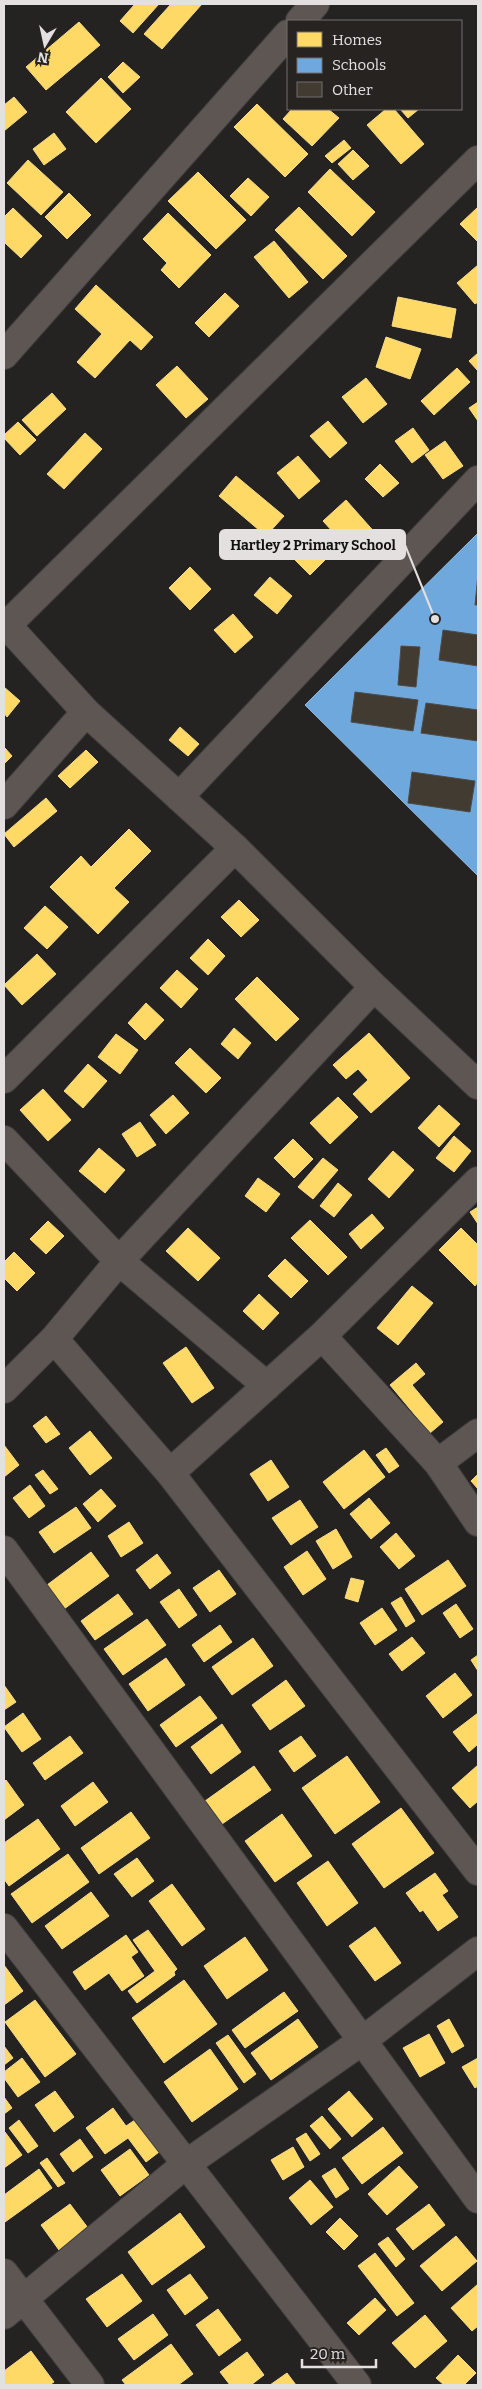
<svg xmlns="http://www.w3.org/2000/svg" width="482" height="2389" viewBox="0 0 482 2389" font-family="Bitter,serif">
<rect width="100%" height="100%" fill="#252322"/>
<path fill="#ffd966" stroke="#f7db8a" d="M135,4H159L133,33L120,21Z
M171,4H202L162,49L144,34Z
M79,22L100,45L46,90L26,67Z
M123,62L140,77L123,93L108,77Z
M101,78L131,109L96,143L66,112Z
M14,97L27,112L4,131V105Z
M257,104L308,154L285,177L234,127Z
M292,109H328L339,118L312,146L283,119Z
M386,109H394L424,144L401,164L367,125Z
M400,109H419L408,118Z
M54,133L66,149L44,165L33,149Z
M344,140L351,148L332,163L325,156Z
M353,150L369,166L353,180L338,164Z
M28,160L63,192L41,215L7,183Z
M330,169L375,212L352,236L308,192Z
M198,172L246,220L216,249L168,201Z
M248,178L269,197L251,216L230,196Z
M69,193L91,215L67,239L45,217Z
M299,207L347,256L323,279L275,230Z
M478,207V242L460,224Z
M13,208L42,236L21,258L4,242V217Z
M168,213L211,255L179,288L161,270L167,263L143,239Z
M274,241L308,282L289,298L254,257Z
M478,265V302L475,304L457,283Z
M96,285L153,337L141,350L130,340L95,378L77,362L102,334L75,309Z
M225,293L239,306L209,337L195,323Z
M398,297L456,309L451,338L392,326Z
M386,337L421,349L410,379L376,367Z
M478,353V371L469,361Z
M177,366L208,399L186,418L156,385Z
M457,368L470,382L434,415L421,401Z
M366,378L387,404L363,423L342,397Z
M52,393L66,409L37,436L22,420Z
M478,402V421L469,408Z
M328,421L347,443L330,458L310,436Z
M18,422L36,440L20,455L4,438V435Z
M413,428L429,450L412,463L395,441Z
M85,433L102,449L64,489L47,474Z
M445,441L463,466L443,479L425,455Z
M298,456L320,481L299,499L277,473Z
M380,464L399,483L383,497L365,479Z
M236,476L284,516L266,536L219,496Z
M346,500L377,535L354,555L323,521Z
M303,531L328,557L310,575L284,549Z
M190,567L211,589L190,610L169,588Z
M270,577L292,596L277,614L254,595Z
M233,614L253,637L235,653L214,630Z
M4,687L20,701L7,717L4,713Z
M180,727L199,744L188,756L169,740Z
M5,748L12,756L4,764V749Z
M86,750L98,762L70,788L58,776Z
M46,798L57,811L14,847L4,834Z
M129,829L151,851L114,888L129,902L98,934L50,887L81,856L91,867Z
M239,900L259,920L241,937L221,917Z
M45,906L68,927L47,949L24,928Z
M208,939L225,956L208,975L190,958Z
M37,954L56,974L22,1005L4,985Z
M177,970L198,989L181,1008L160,988Z
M257,977L299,1019L276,1041L235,999Z
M146,1003L164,1020L145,1040L128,1023Z
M234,1028L251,1043L238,1059L221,1044Z
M369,1033L410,1078L371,1113L353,1094L368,1080L358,1069L346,1079L333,1065Z
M116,1034L138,1050L120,1074L98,1057Z
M190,1048L221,1078L206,1093L175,1063Z
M88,1064L107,1081L83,1108L64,1091Z
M43,1089L71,1120L48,1141L20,1110Z
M173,1095L189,1113L166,1134L150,1115Z
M338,1097L358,1117L330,1144L310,1123Z
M439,1105L460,1124L439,1147L418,1128Z
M140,1122L156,1145L137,1157L122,1134Z
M454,1136L471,1151L454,1172L436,1158Z
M293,1139L313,1159L294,1178L274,1158Z
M99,1148L125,1170L105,1193L79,1171Z
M393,1151L414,1170L389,1198L368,1179Z
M323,1158L338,1170L313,1199L298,1187Z
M258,1178L280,1194L266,1212L245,1196Z
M338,1183L352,1195L334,1217L320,1206Z
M478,1207V1224L470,1212Z
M372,1214L384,1228L361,1249L349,1234Z
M310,1220L347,1257L328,1275L291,1238Z
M48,1221L64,1236L46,1254L30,1239Z
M188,1228L220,1258L198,1281L166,1251Z
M461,1228L478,1245V1282L475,1286L439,1250Z
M14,1252L35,1273L17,1291L4,1278V1262Z
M285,1259L308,1281L291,1298L268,1276Z
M412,1286L433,1303L398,1345L377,1328Z
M259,1294L279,1313L263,1330L243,1311Z
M186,1347L214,1388L192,1403L163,1363Z
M416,1363L425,1374L412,1385L443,1422L430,1433L390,1385Z
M46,1416L60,1434L46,1443L33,1426Z
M90,1431L112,1458L90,1475L69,1448Z
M4,1445L19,1465L4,1477Z
M386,1448L399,1466L389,1473L376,1455Z
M364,1450L385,1477L344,1509L323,1482Z
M271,1460L289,1487L268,1501L250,1474Z
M43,1470L58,1489L50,1494L35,1475Z
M478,1474V1489L471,1481Z
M30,1485L45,1506L29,1518L13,1498Z
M101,1489L116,1506L98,1522L83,1504Z
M369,1498L390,1523L371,1539L350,1514Z
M300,1500L318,1527L291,1545L272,1518Z
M76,1507L91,1528L54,1553L39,1532Z
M129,1522L143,1543L121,1557L108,1536Z
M336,1529L352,1557L333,1569L316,1541Z
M396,1533L415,1556L399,1569L380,1547Z
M307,1551L326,1579L303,1595L284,1567Z
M91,1552L109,1576L64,1609L47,1585Z
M157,1554L171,1573L150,1589L136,1570Z
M448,1560L466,1586L422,1615L405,1589Z
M219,1570L236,1594L210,1612L193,1588Z
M351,1578L364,1581L358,1602L345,1598Z
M179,1589L197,1615L179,1628L160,1602Z
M118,1594L133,1614L95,1640L81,1621Z
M401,1597L415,1621L406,1627L391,1603Z
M456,1604L473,1629L460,1638L443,1613Z
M382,1608L397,1630L375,1645L360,1623Z
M147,1619L166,1645L123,1675L104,1649Z
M220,1625L232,1642L204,1662L192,1645Z
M412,1637L425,1653L402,1671L389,1654Z
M253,1638L273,1666L232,1695L212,1667Z
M478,1655V1671L471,1660Z
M166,1658L185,1685L148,1711L129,1684Z
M455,1673L472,1695L443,1718L426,1696Z
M286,1680L305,1706L270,1730L252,1705Z
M4,1685L16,1702L4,1710Z
M200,1696L217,1718L176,1747L160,1725Z
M23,1713L41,1739L22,1752L4,1727Z
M478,1713V1744L469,1752L453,1732Z
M222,1724L241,1752L211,1774L191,1747Z
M70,1736L83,1753L45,1780L33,1763Z
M301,1736L316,1756L294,1772L279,1751Z
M347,1756L380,1802L335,1834L302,1788Z
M478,1765V1801L470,1808L452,1788Z
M254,1766L271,1790L222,1824L205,1801Z
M6,1780L24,1805L4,1820V1782Z
M93,1782L108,1802L75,1826L61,1806Z
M401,1808L434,1853L384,1888L352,1844Z
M131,1812L150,1838L99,1874L81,1848Z
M282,1814L312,1856L275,1882L245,1841Z
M38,1819L60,1849L9,1886L4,1879V1843Z
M68,1854L89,1882L32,1923L11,1894Z
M137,1858L154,1881L132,1897L114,1874Z
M328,1861L358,1903L327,1926L297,1883Z
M435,1873L448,1891L442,1895L458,1917L438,1931L423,1910L420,1912L406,1893Z
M172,1884L205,1929L182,1946L149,1901Z
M91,1892L109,1916L62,1949L45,1926Z
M375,1927L401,1963L375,1981L349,1946Z
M148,1930L177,1969L174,1972L175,1975L137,2003L128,1991L155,1971L133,1940Z
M126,1935L138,1952L131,1957L144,1976L122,1991L109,1973L85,1990L73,1972Z
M245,1937L268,1970L227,1999L204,1966Z
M4,1965L23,1991L4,2005Z
M184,1980L217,2024L164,2063L132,2018Z
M284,1992L298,2011L245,2048L232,2030Z
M35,2000L76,2054L45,2077L5,2022Z
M298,2019L318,2047L271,2080L251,2053Z
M449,2019L464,2046L452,2053L437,2026Z
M429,2034L445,2063L420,2077L403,2048Z
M228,2035L256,2074L244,2083L216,2043Z
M4,2046L13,2058L4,2065Z
M210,2049L238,2089L192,2122L164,2082Z
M22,2058L40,2082L18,2097L4,2078V2072Z
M478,2058V2086L475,2088L462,2067Z
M55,2091L74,2117L54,2132L35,2105Z
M349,2091L373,2119L352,2137L328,2109Z
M4,2097L12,2108L4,2114Z
M113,2108L126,2126L135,2120L159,2152L146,2162L128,2138L105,2154L86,2128Z
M322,2116L341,2139L330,2149L310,2126Z
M19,2120L38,2146L28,2153L9,2128Z
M383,2127L403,2153L362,2184L342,2158Z
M5,2132L22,2155L4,2168V2133Z
M306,2133L320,2154L310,2161L296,2139Z
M80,2139L93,2157L73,2172L60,2154Z
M293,2147L304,2167L283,2180L271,2160Z
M130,2149L149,2175L120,2196L101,2170Z
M47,2158L65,2183L58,2187L40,2163Z
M399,2166L418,2187L387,2215L368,2194Z
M335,2168L349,2189L336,2198L322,2176Z
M39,2169L52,2188L5,2222L4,2195Z
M310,2180L333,2207L311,2225L289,2198Z
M70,2204L88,2228L59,2250L41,2225Z
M429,2204L445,2225L413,2250L396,2229Z
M180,2213L205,2247L152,2285L128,2252Z
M340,2218L358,2236L344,2250L326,2232Z
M456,2236L477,2261L442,2291L420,2266Z
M388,2237L405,2259L396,2267L378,2244Z
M375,2253L414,2303L397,2316L358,2266Z
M122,2274L142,2301L107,2327L86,2299Z
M190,2274L208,2298L185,2315L167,2290Z
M478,2284V2326L472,2331L451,2308Z
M375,2298L386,2310L359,2335L347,2323Z
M218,2309L241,2340L219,2356L196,2325Z
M153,2314L168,2335L134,2360L118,2339Z
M425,2315L447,2341L415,2368L392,2343Z
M171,2344L193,2374L178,2385H126L122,2380Z
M31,2351L54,2382L49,2385H4V2371Z
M247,2352L264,2375L251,2385H230L220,2372Z
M458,2355L476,2373L464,2385H444L436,2378Z
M287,2373L296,2385H270Z"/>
<path fill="#6fa8dc" stroke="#92b9dd" d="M478,533V876L305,705Z"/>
<path fill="#413b31" stroke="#4e4c4b" d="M478,574V605H475Z
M443,630L478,635V666L439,660Z
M401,646L420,647L416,687L398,685Z
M355,692L418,700L413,731L351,722Z
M426,703L478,710V741L421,733Z
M412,772L475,781L470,812L408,803Z"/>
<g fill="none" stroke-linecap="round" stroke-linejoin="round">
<defs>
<path id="minor" d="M300,21L315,4
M4,355L288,34
M4,622L86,712L235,848L374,987L478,1085
M7,625L478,160
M179,797L478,480
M4,805L86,712
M4,1079L235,848
M4,1140L119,1261L267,1386
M322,1336L438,1463L478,1522
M54,1339L170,1473L478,1871
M4,1389L54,1339L119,1261L374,987
M438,1463L478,1433
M170,1473L322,1336L478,1181
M4,1550L478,2199
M4,1928L357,2385
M4,2273L90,2385
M4,2315L186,2164L362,2041L478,1951"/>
</defs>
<use href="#minor" stroke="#3f3d3d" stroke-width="30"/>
<use href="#minor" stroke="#5d5653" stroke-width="28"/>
</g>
<path fill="none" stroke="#e3e0df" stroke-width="2" d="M435 619L405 545"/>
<circle fill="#e3e0df" stroke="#262321" stroke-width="2" cx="435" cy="619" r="5"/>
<rect fill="#e3e0df" stroke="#e3e0df" stroke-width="2" x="220" y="530" width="185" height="29" rx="5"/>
<g font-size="14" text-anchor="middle" font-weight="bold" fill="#111">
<text x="313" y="550">Hartley 2 Primary School</text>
</g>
<rect width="482" height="2389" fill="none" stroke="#e3e0df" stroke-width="10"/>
<rect x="287" y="20" width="175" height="90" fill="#262321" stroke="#726f6d"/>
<rect x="297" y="32" width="25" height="15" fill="#ffd966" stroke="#726f6d"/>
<text x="332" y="45" font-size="15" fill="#e3e0df">Homes</text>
<rect x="297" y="58" width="25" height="15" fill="#6fa8dc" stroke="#726f6d"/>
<text x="332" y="70" font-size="15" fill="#e3e0df">Schools</text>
<rect x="297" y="82" width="25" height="15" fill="#413b31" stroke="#726f6d"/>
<text x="332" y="95" font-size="15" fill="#e3e0df">Other</text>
<g transform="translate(45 45) rotate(189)" stroke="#262321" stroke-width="4" paint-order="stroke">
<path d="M0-4L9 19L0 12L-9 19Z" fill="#e3e0df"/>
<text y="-8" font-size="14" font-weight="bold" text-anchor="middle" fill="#e3e0df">N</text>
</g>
<path d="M302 2359v8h74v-8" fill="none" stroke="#e3e0df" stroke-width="2.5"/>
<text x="310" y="2359" font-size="15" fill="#e3e0df" stroke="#262321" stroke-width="4" paint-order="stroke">20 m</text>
</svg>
